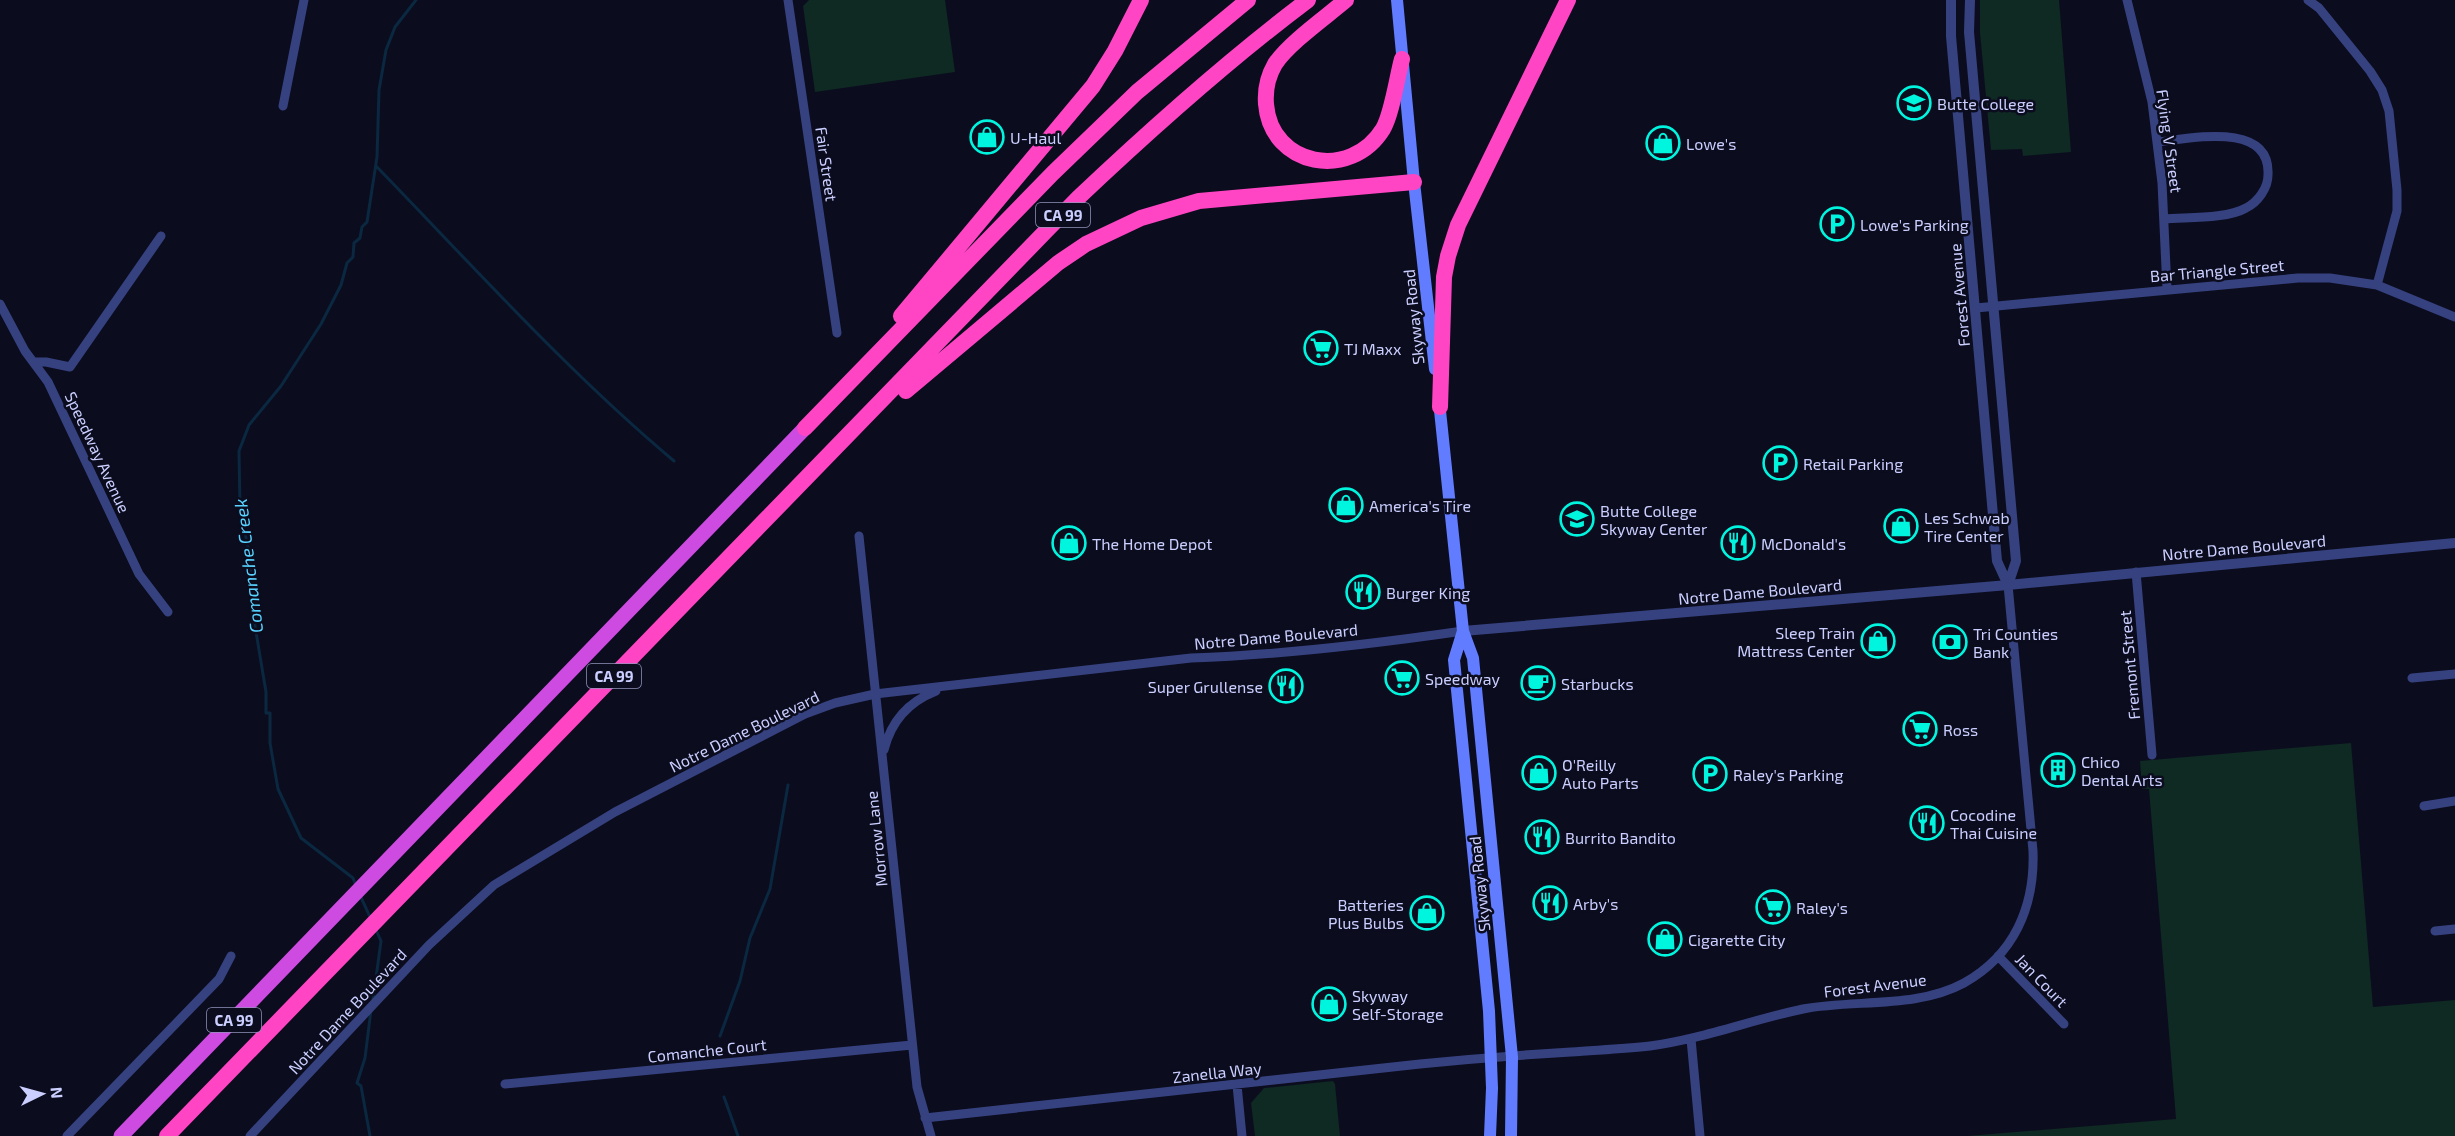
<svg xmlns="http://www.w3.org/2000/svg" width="2455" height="1136" viewBox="0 0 2455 1136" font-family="'Exo 2',sans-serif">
<rect width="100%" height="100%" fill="#0c0c1f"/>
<path fill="#0f2923" d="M809,0H945L955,72L815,92L803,6Z
M1980,0H2059L2071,152L2023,156L2022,149L1991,150L1980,33Z
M2351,743L2373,1007L2455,1000V1136H1967L2176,1119L2149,789H2142L2140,761Z
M1333,1081L1335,1084L1340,1136H1255L1251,1103L1264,1088Z"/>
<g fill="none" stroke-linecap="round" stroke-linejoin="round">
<path stroke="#0a2840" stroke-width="3" d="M376,166C473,266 567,371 674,461
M356,886L353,878L301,838L278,789L270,743V713H266V692L255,626L250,557L240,509L239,451L249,425L281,386L321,324L341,285L347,263L353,257L354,243L360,238L362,227L367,222L377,157L379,90L386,50L395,27L416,0
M360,895L371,919
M373,1000L381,941L376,930
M720,1036L740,981L750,938L770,889L788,785
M724,1097L738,1136
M370,1136L361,1086L357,1083L365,1058L371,1010"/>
<path stroke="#36427f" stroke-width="9" d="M788,0L837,333
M2127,0L2152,102L2162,183L2167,289
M2308,0L2319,8L2370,71L2382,90L2389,111L2397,190V211L2377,285
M283,106L304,0
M2157,142C2189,139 2271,120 2268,175C2268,188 2258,202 2246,208C2227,219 2187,217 2164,219
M0,304L25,351L48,382L139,574L168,612
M1976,308L2298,278H2330L2377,285L2455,317
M34,362H46L70,367L161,236
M859,536L917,1087L931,1136
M2136,572L2152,755
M2412,678L2455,674
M884,750C891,721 908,702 936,691
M2424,806L2455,801
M2435,931L2455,929
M1998,956L2064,1024
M1691,1039L1700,1136
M505,1084L912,1045
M1237,1085L1242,1136
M925,1118C1090,1101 1255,1081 1420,1064C1470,1059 1521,1055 1571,1052C1597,1050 1624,1049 1650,1046C1702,1039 1751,1020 1803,1009C1855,999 1916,1009 1964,983C2014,955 2035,907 2033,851L2008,585
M67,1136L219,979L231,956
M250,1136L429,945L494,885L615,812L805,714L835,703L875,694L1191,658C1281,655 1373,644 1463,631"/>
<path stroke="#36427f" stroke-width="10" d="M1951,0V36L1997,561L2008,585
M1970,0L1969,32L2016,561L2008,585
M1463,631L2008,585L2455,543"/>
<path stroke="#617cff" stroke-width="12" d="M1397,0L1414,182L1435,369
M1439,401L1463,631L1473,658L1512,1057L1511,1136
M1463,631L1454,660L1489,1011L1492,1088L1490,1136"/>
<path stroke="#ce4be1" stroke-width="15" d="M121,1136L805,428"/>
<path stroke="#ff45c3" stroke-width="16" d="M1346,0C1326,17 1289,43 1275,64C1268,76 1265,91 1266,104C1271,167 1351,181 1383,129C1392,114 1397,77 1402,59
M901,316L1093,86L1115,51L1141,0
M906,391L1058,263L1086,244L1141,218L1199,201L1414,182
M1440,407L1444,277L1448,256L1458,225L1568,0
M805,428L1053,173L1137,92L1248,0
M167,1136L1078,198C1152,128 1227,61 1308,0"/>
</g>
<defs>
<symbol id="university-ring" viewBox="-11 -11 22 22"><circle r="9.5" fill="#0c0c1f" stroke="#00f5de" stroke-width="1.5"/><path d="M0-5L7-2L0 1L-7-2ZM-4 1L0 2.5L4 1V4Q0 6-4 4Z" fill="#00f5de"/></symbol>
<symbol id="shop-ring" viewBox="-11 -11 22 22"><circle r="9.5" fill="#0c0c1f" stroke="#00f5de" stroke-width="1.5"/><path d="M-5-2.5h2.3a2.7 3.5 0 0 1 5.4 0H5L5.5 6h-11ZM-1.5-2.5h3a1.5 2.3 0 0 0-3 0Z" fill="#00f5de"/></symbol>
<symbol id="parking-ring" viewBox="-11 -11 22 22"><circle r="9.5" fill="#0c0c1f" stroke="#00f5de" stroke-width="1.5"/><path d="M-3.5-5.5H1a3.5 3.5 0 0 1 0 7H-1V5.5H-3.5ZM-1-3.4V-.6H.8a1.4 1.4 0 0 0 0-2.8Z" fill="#00f5de"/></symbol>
<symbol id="supermarket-ring" viewBox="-11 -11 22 22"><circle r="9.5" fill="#0c0c1f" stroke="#00f5de" stroke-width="1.5"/><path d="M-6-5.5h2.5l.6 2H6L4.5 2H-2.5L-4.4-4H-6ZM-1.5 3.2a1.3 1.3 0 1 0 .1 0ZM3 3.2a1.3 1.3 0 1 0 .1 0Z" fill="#00f5de"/></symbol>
<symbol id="restaurant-ring" viewBox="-11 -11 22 22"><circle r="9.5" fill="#0c0c1f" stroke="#00f5de" stroke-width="1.5"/><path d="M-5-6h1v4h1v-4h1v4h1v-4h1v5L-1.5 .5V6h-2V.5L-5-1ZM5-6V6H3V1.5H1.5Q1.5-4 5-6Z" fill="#00f5de"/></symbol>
<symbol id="bank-ring" viewBox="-11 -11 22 22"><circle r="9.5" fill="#0c0c1f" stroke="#00f5de" stroke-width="1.5"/><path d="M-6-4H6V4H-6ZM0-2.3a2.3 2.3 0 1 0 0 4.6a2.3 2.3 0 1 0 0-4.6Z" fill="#00f5de"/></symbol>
<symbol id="cafe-ring" viewBox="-11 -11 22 22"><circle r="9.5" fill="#0c0c1f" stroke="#00f5de" stroke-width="1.5"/><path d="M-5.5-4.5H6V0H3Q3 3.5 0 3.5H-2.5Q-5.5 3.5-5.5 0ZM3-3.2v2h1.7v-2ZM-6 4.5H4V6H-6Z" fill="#00f5de"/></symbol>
<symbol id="building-ring" viewBox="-11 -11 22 22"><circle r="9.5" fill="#0c0c1f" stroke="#00f5de" stroke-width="1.5"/><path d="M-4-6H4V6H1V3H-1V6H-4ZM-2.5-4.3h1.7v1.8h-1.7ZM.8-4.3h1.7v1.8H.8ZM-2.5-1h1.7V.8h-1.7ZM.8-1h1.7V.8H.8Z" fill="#00f5de"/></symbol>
</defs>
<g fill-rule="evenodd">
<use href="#university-ring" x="1895" y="84" width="38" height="38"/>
<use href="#shop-ring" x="968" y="118" width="38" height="38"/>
<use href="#shop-ring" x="1644" y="124" width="38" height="38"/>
<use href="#parking-ring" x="1818" y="205" width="38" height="38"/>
<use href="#supermarket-ring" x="1302" y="329" width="38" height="38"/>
<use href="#parking-ring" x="1761" y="444" width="38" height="38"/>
<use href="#shop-ring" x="1327" y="486" width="38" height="38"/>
<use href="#university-ring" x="1558" y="500" width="38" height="38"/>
<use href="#shop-ring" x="1882" y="507" width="38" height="38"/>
<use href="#shop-ring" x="1050" y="524" width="38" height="38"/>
<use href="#restaurant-ring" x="1719" y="524" width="38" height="38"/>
<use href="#restaurant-ring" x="1344" y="573" width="38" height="38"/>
<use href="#shop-ring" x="1859" y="622" width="38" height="38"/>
<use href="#bank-ring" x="1931" y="623" width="38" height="38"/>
<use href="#supermarket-ring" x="1383" y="659" width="38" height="38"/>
<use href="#cafe-ring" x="1519" y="664" width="38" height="38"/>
<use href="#restaurant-ring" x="1267" y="667" width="38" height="38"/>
<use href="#supermarket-ring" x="1901" y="710" width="38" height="38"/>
<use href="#building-ring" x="2039" y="751" width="38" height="38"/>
<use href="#shop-ring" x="1520" y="754" width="38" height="38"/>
<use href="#parking-ring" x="1691" y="755" width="38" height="38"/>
<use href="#restaurant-ring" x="1908" y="804" width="38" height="38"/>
<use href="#restaurant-ring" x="1523" y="818" width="38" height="38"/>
<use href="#restaurant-ring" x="1531" y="884" width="38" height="38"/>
<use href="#supermarket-ring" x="1754" y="888" width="38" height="38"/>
<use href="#shop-ring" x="1408" y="894" width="38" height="38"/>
<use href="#shop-ring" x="1646" y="920" width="38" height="38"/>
<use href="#shop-ring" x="1310" y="985" width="38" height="38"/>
</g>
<g text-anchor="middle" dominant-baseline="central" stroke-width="5" stroke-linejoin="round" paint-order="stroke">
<g fill="#0c0c1f" stroke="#9194bc" stroke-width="1.5">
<rect x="1036" y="203" width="54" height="24" rx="4.5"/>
<rect x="587" y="664" width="54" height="24" rx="4.5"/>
<rect x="207" y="1008" width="54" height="24" rx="4.5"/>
</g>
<g font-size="15" font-weight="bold" fill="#cacfff">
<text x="1063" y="215">CA 99</text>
<text x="614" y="676">CA 99</text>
<text x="234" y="1020">CA 99</text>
</g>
<g font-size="16" fill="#cacfff" stroke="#0c0c1f" text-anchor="start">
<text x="1937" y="103">Butte College</text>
<text x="1010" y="137">U-Haul</text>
<text x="1686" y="143">Lowe's</text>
<text x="1860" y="224">Lowe's Parking</text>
<text x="1344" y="348">TJ Maxx</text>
<text x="1803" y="463">Retail Parking</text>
<text x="1369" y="505">America's Tire</text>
<text x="1600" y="510">Butte College<tspan x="1600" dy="18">Skyway Center</tspan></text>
<text x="1924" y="517">Les Schwab<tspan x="1924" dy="18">Tire Center</tspan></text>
<text x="1092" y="543">The Home Depot</text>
<text x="1761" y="543">McDonald's</text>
<text x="1386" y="592">Burger King</text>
<text x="1855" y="632" text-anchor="end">Sleep Train<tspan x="1855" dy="18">Mattress Center</tspan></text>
<text x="1973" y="633">Tri Counties<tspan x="1973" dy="18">Bank</tspan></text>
<text x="1425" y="678">Speedway</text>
<text x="1561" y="683">Starbucks</text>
<text x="1263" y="686" text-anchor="end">Super Grullense</text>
<text x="1943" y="729">Ross</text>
<text x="2081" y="761">Chico<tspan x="2081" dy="18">Dental Arts</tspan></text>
<text x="1562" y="764">O'Reilly<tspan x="1562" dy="18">Auto Parts</tspan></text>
<text x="1733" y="774">Raley's Parking</text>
<text x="1950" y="814">Cocodine<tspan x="1950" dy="18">Thai Cuisine</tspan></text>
<text x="1565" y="837">Burrito Bandito</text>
<text x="1573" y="903">Arby's</text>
<text x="1404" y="904" text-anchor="end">Batteries<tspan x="1404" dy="18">Plus Bulbs</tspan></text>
<text x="1796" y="907">Raley's</text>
<text x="1688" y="939">Cigarette City</text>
<text x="1352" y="995">Skyway<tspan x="1352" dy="18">Self-Storage</tspan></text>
</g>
<g font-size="16" fill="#cacfff" stroke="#0c0c1f">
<text transform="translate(2170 141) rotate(82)">Flying V Street</text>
<text transform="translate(827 164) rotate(82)">Fair Street</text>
<text transform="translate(2217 270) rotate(-5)">Bar Triangle Street</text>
<text transform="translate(1959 295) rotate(-95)">Forest Avenue</text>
<text transform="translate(1413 317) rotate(-96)">Skyway Road</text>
<text transform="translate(98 452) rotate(65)">Speedway Avenue</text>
<text transform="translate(2244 547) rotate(-5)">Notre Dame Boulevard</text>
<text transform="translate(1760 591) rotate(-5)">Notre Dame Boulevard</text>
<text transform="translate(1276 636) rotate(-5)">Notre Dame Boulevard</text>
<text transform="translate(2129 665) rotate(-95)">Fremont Street</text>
<text transform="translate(744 731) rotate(-26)">Notre Dame Boulevard</text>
<text transform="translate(876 839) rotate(-96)">Morrow Lane</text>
<text transform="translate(1479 884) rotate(-96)">Skyway Road</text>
<text transform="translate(2042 980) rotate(46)">Jan Court</text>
<text transform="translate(1875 985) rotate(-7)">Forest Avenue</text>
<text transform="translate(347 1011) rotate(-47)">Notre Dame Boulevard</text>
<text transform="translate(707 1050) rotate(-6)">Comanche Court</text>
<text transform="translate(1217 1072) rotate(-6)">Zanella Way</text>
</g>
<g font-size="18" font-style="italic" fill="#58d3ff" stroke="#0c0c1f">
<text transform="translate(248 566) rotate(-97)">Comanche Creek</text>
</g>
</g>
<g transform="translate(42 1094) rotate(85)" stroke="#0c0c1f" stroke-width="4.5" paint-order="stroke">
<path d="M0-4.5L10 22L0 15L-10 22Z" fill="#cacfff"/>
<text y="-9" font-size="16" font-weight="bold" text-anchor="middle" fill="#cacfff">N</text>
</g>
</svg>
